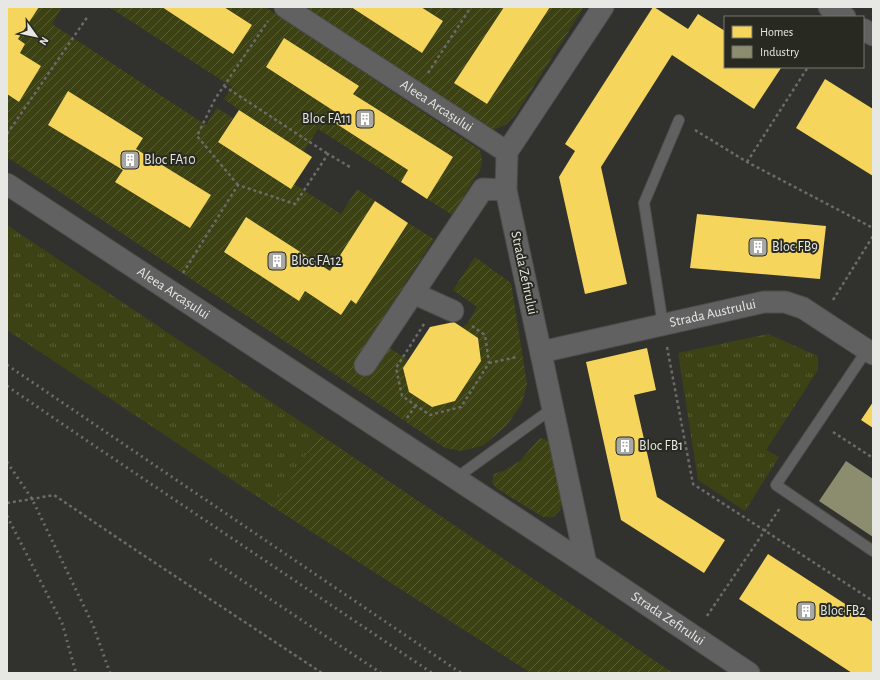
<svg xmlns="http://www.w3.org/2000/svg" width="880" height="680" viewBox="0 0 880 680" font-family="'Alegreya Sans',sans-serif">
<defs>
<pattern id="grass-tufts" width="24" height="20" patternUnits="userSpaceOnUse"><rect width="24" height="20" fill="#3d4215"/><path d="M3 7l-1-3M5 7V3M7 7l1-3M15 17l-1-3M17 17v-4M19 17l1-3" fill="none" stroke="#595d37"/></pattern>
<pattern id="garden-furrows" width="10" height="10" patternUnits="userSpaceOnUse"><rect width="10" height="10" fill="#3d4215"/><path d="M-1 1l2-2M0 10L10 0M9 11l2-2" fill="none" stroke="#595d37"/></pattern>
</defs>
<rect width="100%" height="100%" fill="#31322d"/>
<path fill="url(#grass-tufts)" d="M7,225L319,434L273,507L7,330Z
M768,334L818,356V370L766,450L779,457L745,511L698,480L678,353Z"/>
<path fill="url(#garden-furrows)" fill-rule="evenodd" d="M39,7H62L52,24L206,125L217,108L233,118L218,142L291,189L294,184L341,214L357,189L375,201L330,271L246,217L224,252L298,300L305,291L341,315L351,300L356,303L408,223L434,239L371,336L408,360L403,368L409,392L432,407L455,401L481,361L478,338L462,328L468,323L477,307L453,290L475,257L511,283L527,384L522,403L507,425L484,445L462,451L445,448L336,375L7,157V94L19,102L41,66L20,53L25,44L18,39ZM68,92L143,137L136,149L211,195L190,228L115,182L123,170L48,125Z
M109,7H162L233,54L252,25L224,7H265L480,150L482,161L481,168L452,215L427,199L453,157L353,94L358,86L284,39L266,67L340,115L335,123L408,170L401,182L318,129L303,152L239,110L224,99L232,87Z
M305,7H351L422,53L443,21L421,7H450L455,11L458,7H504L455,83L487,104L550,7H584L516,114L505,125L492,130Z
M319,434L673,673H531L273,507Z
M540,438L547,440L551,449L563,499L560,510L553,517H543L496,488L492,482L494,474L505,470L520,461Z"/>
<path fill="#f6d55c" d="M7,7H39L18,39L25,44L20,53L41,66L19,102L7,94Z
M162,7H224L252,25L233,54Z
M351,7H421L443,21L422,53Z
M504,7H550L487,104L454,83Z
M653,7H654L688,29L698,14L725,31V67H780L781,68L754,109L672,55L601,167L627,284L585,294L559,177L575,151L565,144Z
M284,38L359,86L353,94L453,157L427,199L401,182L408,170L335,123L340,115L266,67Z
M825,79L873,109V176L796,128Z
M68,91L143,138L136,149L211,195L190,228L115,182L123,170L48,125Z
M239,110L312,157L291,189L218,142Z
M375,201L408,223L356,304L351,300L341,315L305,291L299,301L224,252L246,217L330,271Z
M697,214L826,226L820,279L690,268Z
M454,322L478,338L481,361L455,401L432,407L409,392L403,368L430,327Z
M647,348L656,390L634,395L657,497L725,540L704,573L621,520L586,362Z
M873,402V428L861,420Z
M768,554L873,622V673H852L739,599Z"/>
<path fill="#8c8c6e" d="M846,461L873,479V537L819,501Z"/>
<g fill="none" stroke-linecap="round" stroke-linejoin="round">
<defs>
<path id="service" d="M663,325L644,203L679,120
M867,350L776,485L873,551
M456,478L553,408"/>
<g id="minor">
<path id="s1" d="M285,7L507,152"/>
<path d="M829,7L845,17"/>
<path d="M863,29L873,35"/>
<path id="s2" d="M7,184L586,564L749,673"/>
<path d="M413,293L453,311"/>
<path id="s3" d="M541,352L764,302H785L803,308L873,354"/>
<path d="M365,365L483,189L506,190"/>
<path d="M586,564L506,190L507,152L603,7"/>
</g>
</defs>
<use href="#service" stroke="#4d4e4b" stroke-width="12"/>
<use href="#minor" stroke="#4d4e4b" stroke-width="23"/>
<path stroke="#6b6b6a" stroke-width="2.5" stroke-dasharray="3 3" stroke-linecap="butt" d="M428,73L471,7
M224,86L328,154
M695,130L747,162L873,228
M7,134L88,16
M747,162L808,67
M238,185L197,136L215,99L268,21
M183,273L238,185L295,204L328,154L350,167
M833,300L873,236
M424,324L396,368L402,396L430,415L461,407L489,363L485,335L472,326
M667,347L693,484L873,601
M489,363L517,357
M407,418L416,405
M833,432L873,458
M7,503L32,499L54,495L137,551L322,673
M707,616L780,508"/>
<use href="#service" stroke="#616162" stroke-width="10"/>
<use href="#minor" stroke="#616162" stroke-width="21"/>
<path stroke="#6c6c6b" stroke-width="3" stroke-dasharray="2 4" stroke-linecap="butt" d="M7,365L461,673
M7,386L77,434L432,673
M7,462L32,499L93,625L110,673
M7,516L62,623L76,673
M210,559L381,673"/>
</g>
<defs>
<symbol id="building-square" viewBox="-11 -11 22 22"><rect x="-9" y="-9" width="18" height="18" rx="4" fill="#a7a8a3" stroke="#282a21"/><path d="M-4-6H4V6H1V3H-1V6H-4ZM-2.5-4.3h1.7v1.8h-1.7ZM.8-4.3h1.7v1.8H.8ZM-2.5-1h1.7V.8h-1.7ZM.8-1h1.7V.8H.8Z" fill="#fff"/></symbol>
</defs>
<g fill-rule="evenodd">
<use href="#building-square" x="354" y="108" width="22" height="22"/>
<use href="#building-square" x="119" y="149" width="22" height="22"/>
<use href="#building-square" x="747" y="236" width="22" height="22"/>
<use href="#building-square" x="266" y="250" width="22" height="22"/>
<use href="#building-square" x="614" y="435" width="22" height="22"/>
<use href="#building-square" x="795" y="600" width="22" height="22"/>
</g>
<g text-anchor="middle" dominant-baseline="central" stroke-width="4" stroke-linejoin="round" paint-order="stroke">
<g font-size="14" fill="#e7e8e3" stroke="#282a21">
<text stroke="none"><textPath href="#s1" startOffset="181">Aleea Arcașului</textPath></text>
<text transform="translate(524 273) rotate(78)">Strada Zefirului</text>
<text stroke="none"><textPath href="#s2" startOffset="199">Aleea Arcașului</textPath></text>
<text stroke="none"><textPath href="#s3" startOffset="176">Strada Austrului</textPath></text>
<text stroke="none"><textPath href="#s2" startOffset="791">Strada Zefirului</textPath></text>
</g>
<g font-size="14" fill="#e7e8e3" stroke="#282a21" text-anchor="start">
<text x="351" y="119" text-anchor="end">Bloc FA11</text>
<text x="144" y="160">Bloc FA10</text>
<text x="772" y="247">Bloc FB9</text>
<text x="291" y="261">Bloc FA12</text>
<text x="639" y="446">Bloc FB1</text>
<text x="820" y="611">Bloc FB2</text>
</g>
</g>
<rect width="880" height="680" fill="none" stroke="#e7e8e3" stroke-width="16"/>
<rect x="724" y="16" width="140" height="52" fill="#282a21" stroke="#74766f"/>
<rect x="732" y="26" width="20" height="12" fill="#f6d55c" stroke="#74766f"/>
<text x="760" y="36" font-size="12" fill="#e7e8e3">Homes</text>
<rect x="732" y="46" width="20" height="12" fill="#8c8c6e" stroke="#74766f"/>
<text x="760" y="56" font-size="12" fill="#e7e8e3">Industry</text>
<g transform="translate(36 36) rotate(123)" stroke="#282a21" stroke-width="3" paint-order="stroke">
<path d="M0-3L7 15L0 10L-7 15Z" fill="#e7e8e3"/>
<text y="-6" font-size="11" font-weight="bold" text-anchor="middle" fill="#e7e8e3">N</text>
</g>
</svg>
